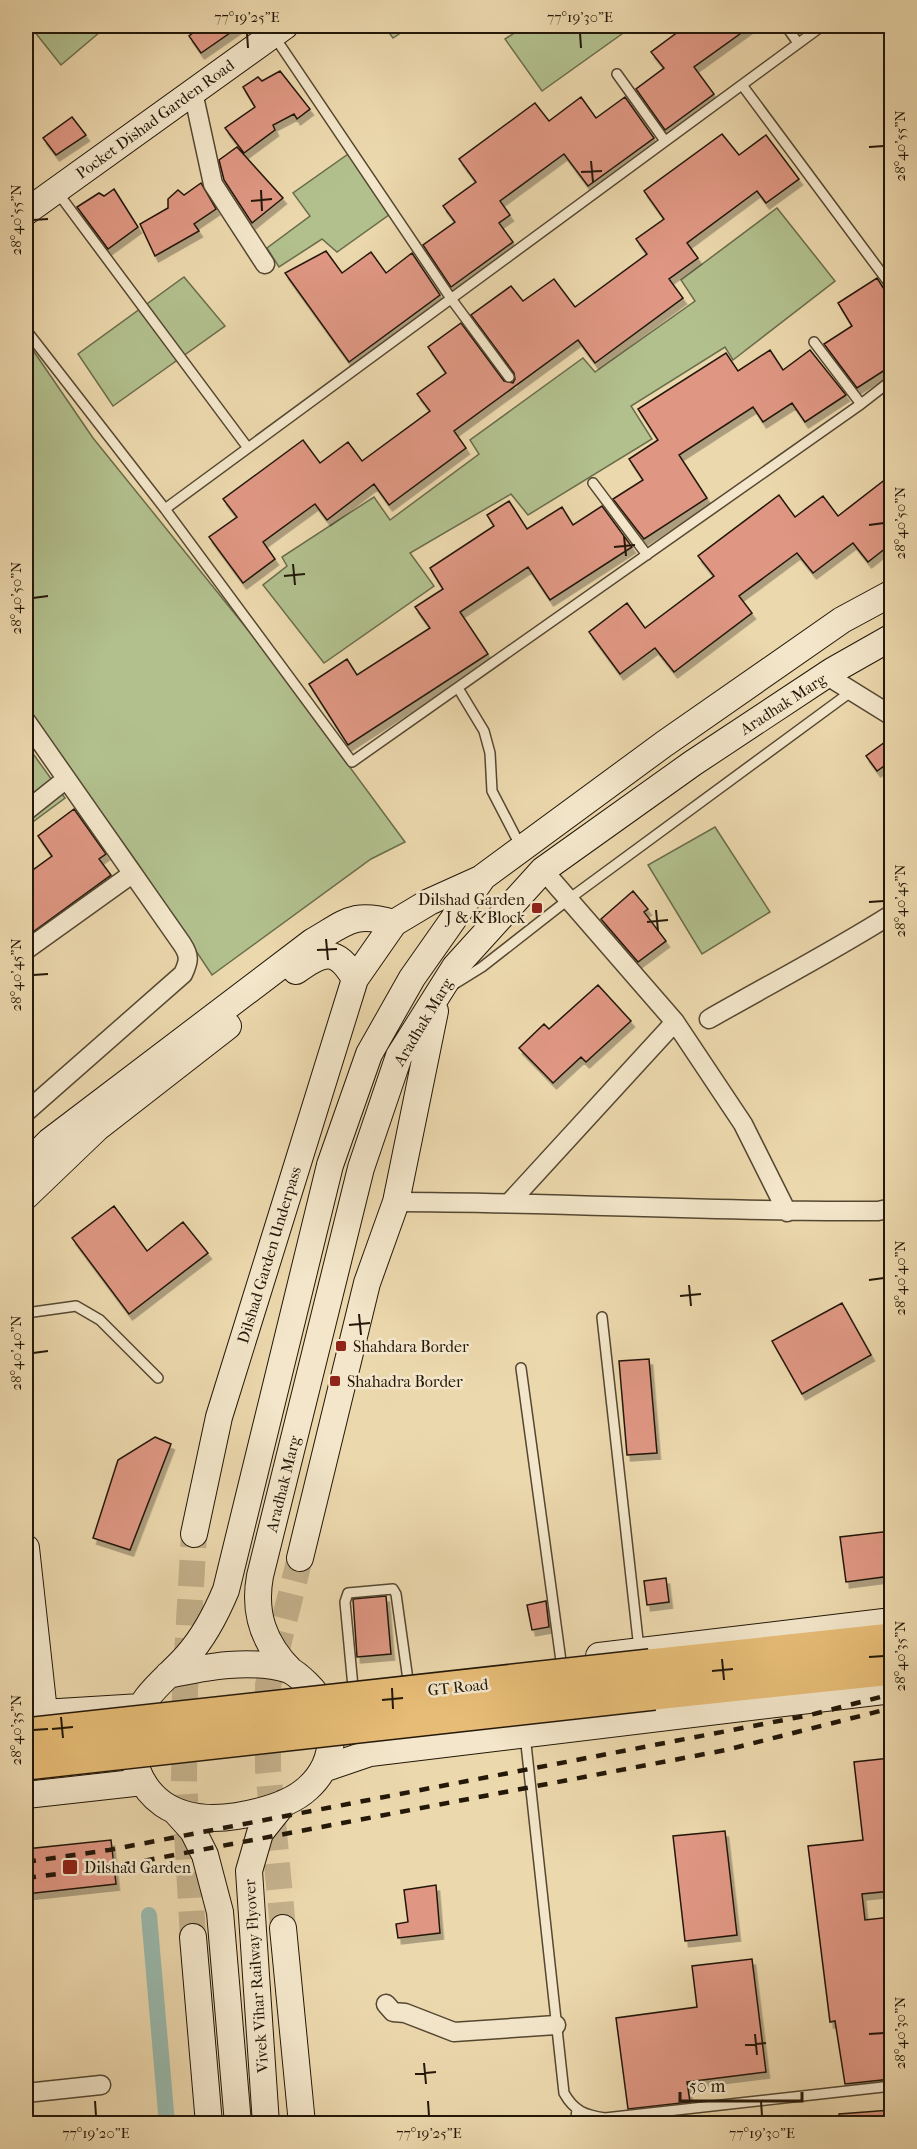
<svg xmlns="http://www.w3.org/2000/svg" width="917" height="2149" viewBox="0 0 917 2149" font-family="'IM FELL French Canon',serif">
<defs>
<filter id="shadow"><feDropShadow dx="3.5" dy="6" stdDeviation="0" flood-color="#0004"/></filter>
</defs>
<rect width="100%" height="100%" fill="#ecd8ad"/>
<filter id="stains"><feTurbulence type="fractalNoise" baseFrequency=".00333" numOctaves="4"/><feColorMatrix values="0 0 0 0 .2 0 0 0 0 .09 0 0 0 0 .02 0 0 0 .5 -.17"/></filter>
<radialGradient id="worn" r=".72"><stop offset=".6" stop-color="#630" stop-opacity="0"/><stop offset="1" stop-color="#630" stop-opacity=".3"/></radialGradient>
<path fill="#b2c08e" stroke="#6a6c4b" stroke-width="1.5" d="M30,26H107L61,65Z
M384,26H411L393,38Z
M525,26H633L542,91L505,39Z
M351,152L393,212L337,252L322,239L279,267L267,248L310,216L293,193Z
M777,208L835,281L733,360L725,347L631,406L652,439L528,515L511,494L410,553L434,586L324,663L263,585L287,566L282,557L374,497L390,520L479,454L470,440L583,358L595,372L695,301L681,280Z
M184,277L225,326L113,406L78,354Z
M26,340L93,438L256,640L405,842L371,859L212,975L138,864L26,707Z
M26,744L65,798L26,827Z
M715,827L770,912L702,954L648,865Z"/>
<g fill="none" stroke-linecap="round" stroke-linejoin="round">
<path stroke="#99b9ac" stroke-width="16" d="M149,1915L167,2124"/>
</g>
<path fill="#df9783" stroke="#231708" stroke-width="1.5" filter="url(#shadow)" d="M202,26H240L201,53L189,36Z
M686,26H751L694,67L714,94L665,130L636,89L664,68L651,52Z
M280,71L310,109L297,119L294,114L273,125L275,130L244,153L225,128L255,107L243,87L258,77L262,81Z
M581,97L596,118L625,97L654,138L588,186L564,154L500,201L510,215L499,223L513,242L451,287L423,245L455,222L443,206L476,182L459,159L535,103L549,121Z
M72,117L86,135L56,155L43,138Z
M722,134L739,155L766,135L799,179L766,203L757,191L687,243L698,258L669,279L683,298L595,363L578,340L454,431L466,448L389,505L374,484L327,520L315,504L263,542L275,559L243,583L209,537L237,517L223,499L303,440L320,463L348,442L362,461L430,411L417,394L446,373L428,347L461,323L504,381L513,383L515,379L514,373L471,315L511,286L523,301L554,279L575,307L647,254L636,239L664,219L644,191Z
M237,147L283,198L252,223L224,180L219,160Z
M201,183L216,209L194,224L199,231L155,256L140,224L168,208V199L178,190L184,195Z
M114,189L138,227L108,249L77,207L99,193L104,196Z
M326,251L342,273L371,252L386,273L412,253L440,295L349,362L285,273Z
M877,278L891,300V366L857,388L824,344L852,326L838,303Z
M770,350L783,370L810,350L846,395L805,422L792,403L763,422L753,407L679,455L707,498L644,539L613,499L643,480L629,459L658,440L638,409L726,353L738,371Z
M891,475V514L886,518L891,525V544L868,562L853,543L813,573L797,553L739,596L752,613L674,672L655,648L620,674L589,632L627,603L645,628L714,576L698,556L779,495L795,517L823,496L838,516Z
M509,501L527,529L562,507L573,525L602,506L632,547L550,600L528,567L460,612L488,654L348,745L309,684L347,659L357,675L430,628L415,607L443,589L430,568L494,526L487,515Z
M885,742L891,750V761L877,771L866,756Z
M74,809L106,854L99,859L111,875L26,937V875L52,856L38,836Z
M633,891L648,909L644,912L666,941L638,962L601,919Z
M598,985L631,1021L586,1062L581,1057L553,1083L519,1048L544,1024L549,1029Z
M114,1206L147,1251L183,1222L208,1253L129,1314L72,1238Z
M842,1303L871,1355L802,1394L772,1341Z
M649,1359L657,1453L627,1455L619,1361Z
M155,1437L171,1444L130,1550L93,1538L118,1460Z
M891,1531V1576L846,1582L840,1537Z
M666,1578L669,1602L647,1605L644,1581Z
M386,1596L391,1654L357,1657L353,1599Z
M546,1601L549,1627L532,1630L527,1605Z
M890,1758L891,1891L862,1894L865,1920L891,1917V2079L845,2084L835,2021L830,2022L808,1846L863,1840L854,1762Z
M725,1831L737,1935L685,1941L673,1836Z
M111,1840L116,1884L26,1894V1849Z
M436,1885L440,1933L398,1938L396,1924L408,1922L404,1890Z
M752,1959L766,2072L687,2082L690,2102L628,2109L616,2018L697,2007L692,1966Z
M891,2110V2124H839V2114Z"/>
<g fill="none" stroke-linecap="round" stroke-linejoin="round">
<path stroke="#c4b18c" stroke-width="26" stroke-dasharray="26 13" stroke-linecap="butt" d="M283,1928L268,1769V1685L300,1558
M193,1937L184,1782L185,1690L194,1534"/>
<defs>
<path id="lane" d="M786,26L798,43
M274,36L452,300L509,377
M617,74L665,141
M742,85L892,287
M58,193L248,448
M26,330L165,509L822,26
M814,342L861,404L892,380
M593,483L647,555
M165,509L352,762L861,404
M458,688L484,731L490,753L492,791L521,847
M453,985L482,967L569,899L852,691
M26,1313L76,1306L100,1320L158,1378
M602,1317L639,1649
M521,1368L561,1661
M353,1687L345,1602L348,1593L393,1589L396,1594L408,1680
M525,1735L564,2093C574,2111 585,2115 605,2118L892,2086
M575,2124L577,2110"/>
<path id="street" d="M193,92L213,184L265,264
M826,675L892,716
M26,721L182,944C190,956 189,961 183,974L26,1112
M26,811L65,780
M543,870L675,1022L743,1124L787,1212
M26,950L132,874
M709,1019C770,984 832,952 892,914
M396,1202C556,1202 717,1212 878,1211L892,1208
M510,1202L675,1022
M386,2004L393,2012L405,2013L454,2032L556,2025
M26,2093L101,2085"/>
<path id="secondary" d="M26,212L285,26
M296,971C324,951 336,947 355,979
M26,1165L50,1141L312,942C347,922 353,911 394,923
M26,1196L97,1128L228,1026
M194,1534L219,1417L355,979L394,923L429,902L480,879
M26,1548L44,1712
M300,1558L367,1283L396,1202L435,1011
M599,1656L892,1621
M291,1671C264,1644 253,1614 260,1576L361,1168L399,1056L455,967L543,870L693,763L832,671L892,637
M168,1675C205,1667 252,1658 289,1670C296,1673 302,1679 307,1684C337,1713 340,1759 308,1788C290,1805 261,1812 237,1816C212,1820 185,1819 163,1804C139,1787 128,1756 133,1728C139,1696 167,1679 187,1656C204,1637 216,1614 226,1590L330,1165L369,1054L412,978L483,877L664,744L842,620L892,593
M26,1714L141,1707
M323,1769L370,1753L892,1690
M26,1795L143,1782
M175,1811L193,1831L205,1855L220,1912L238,2124
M283,1928L302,2124
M193,1937L209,2124
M266,2124L249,1871L260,1833L284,1803"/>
<path id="highway" d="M650,1666L892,1640
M654,1693L892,1668"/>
</defs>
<use href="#lane" stroke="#554731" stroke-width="12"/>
<use href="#street" stroke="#554731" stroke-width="21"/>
<use href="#secondary" stroke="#231708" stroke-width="28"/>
<use href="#highway" stroke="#231708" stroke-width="36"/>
<use href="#lane" stroke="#f3e6ca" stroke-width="9"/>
<use href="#street" stroke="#f3e6ca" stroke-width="18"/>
<use href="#secondary" stroke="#f3e6ca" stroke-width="26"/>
<use href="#highway" stroke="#e6bc76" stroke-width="33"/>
<path stroke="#231708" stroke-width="4.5" stroke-dasharray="10 10" stroke-linecap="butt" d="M26,1862L109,1850L810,1715L892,1694
M26,1878L111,1867L726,1750L892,1708"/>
<defs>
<path id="highway-bridge" d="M26,1735L650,1666
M26,1763L654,1693"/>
</defs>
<use href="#highway-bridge" stroke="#231708" stroke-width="36" stroke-linecap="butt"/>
<use href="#highway-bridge" stroke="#e6bc76" stroke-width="33"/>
</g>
<path fill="none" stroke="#231708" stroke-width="2" d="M247,33L248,48M580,33L581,48M869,147L884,146M591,161L593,182M581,172L602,171M261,190L262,211M251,201L272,199M33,220L48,219M869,525L884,523M624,536L626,556M614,547L635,545M293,564L295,585M284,576L305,574M33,598L48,596M869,902L884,901M656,910L658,931M647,922L668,920M326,939L328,960M317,950L337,949M33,975L48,974M869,1280L884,1278M689,1285L691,1306M680,1296L701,1294M359,1314L361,1335M349,1325L370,1323M33,1353L48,1351M869,1657L884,1656M722,1659L724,1680M712,1671L733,1669M392,1688L393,1709M382,1700L403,1698M61,1717L63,1738M52,1729L73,1727M33,1730L48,1729M755,2034L757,2055M869,2034L884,2033M745,2045L766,2043M424,2063L426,2084M415,2074L436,2072M95,2101L96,2116M428,2101L429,2116M761,2101L762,2116"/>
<g fill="#8f2418" stroke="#f3e6ca" stroke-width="2">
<rect x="531" y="902" width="12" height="12" rx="3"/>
<rect x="335" y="1340" width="12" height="12" rx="3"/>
<rect x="329" y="1375" width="12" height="12" rx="3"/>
<rect x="62" y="1859" width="16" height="16" rx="3"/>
</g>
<g text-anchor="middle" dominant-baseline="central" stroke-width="5" stroke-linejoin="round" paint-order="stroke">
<g font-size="16" fill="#231708" stroke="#f3e6ca">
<text transform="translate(155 119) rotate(-36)">Pocket Dishad Garden Road</text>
<text transform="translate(783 704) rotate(-33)">Aradhak Marg</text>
<text transform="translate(423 1022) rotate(-59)">Aradhak Marg</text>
<text transform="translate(269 1255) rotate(-73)">Dilshad Garden Underpass</text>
<text transform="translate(283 1484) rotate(-76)">Aradhak Marg</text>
<text transform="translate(458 1687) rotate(-6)">GT Road</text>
<text transform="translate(256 1976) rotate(-94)">Vivek Vihar Railway Flyover</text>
</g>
<g font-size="16" fill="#231708" stroke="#f3e6ca" text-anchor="start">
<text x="525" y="899" text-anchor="end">Dilshad Garden<tspan x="525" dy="18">J &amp; K Block</tspan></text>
<text x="353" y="1346">Shahdara Border</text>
<text x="347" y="1381">Shahadra Border</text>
<text x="84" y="1867">Dilshad Garden</text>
</g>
</g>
<rect width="917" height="2149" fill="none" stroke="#ecd8ad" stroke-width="66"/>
<path d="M680 2092v9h122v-9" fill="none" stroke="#231708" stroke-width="3"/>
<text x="689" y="2092" font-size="18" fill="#231708" stroke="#f3e6ca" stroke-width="4.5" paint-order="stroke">50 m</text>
<rect x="33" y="33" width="851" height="2083" fill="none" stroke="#231708" stroke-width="2"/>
<g font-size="15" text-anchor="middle" fill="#231708">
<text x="247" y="22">77°19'25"E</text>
<text x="580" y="22">77°19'30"E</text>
<text transform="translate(900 146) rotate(-90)" y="5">28°40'55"N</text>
<text transform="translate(16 220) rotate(-90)" y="5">28°40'55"N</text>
<text transform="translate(900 523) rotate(-90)" y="5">28°40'50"N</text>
<text transform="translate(16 598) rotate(-90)" y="5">28°40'50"N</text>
<text transform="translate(900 901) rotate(-90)" y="5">28°40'45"N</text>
<text transform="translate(16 975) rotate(-90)" y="5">28°40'45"N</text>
<text transform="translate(900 1278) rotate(-90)" y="5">28°40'40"N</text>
<text transform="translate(16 1353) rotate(-90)" y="5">28°40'40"N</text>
<text transform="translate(900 1656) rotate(-90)" y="5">28°40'35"N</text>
<text transform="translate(16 1730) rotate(-90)" y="5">28°40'35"N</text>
<text transform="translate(900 2033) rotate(-90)" y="5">28°40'30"N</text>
<text x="96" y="2138">77°19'20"E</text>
<text x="429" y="2138">77°19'25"E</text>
<text x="762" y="2138">77°19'30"E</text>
</g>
<rect width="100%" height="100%" filter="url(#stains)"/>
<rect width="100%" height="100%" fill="url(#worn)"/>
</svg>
